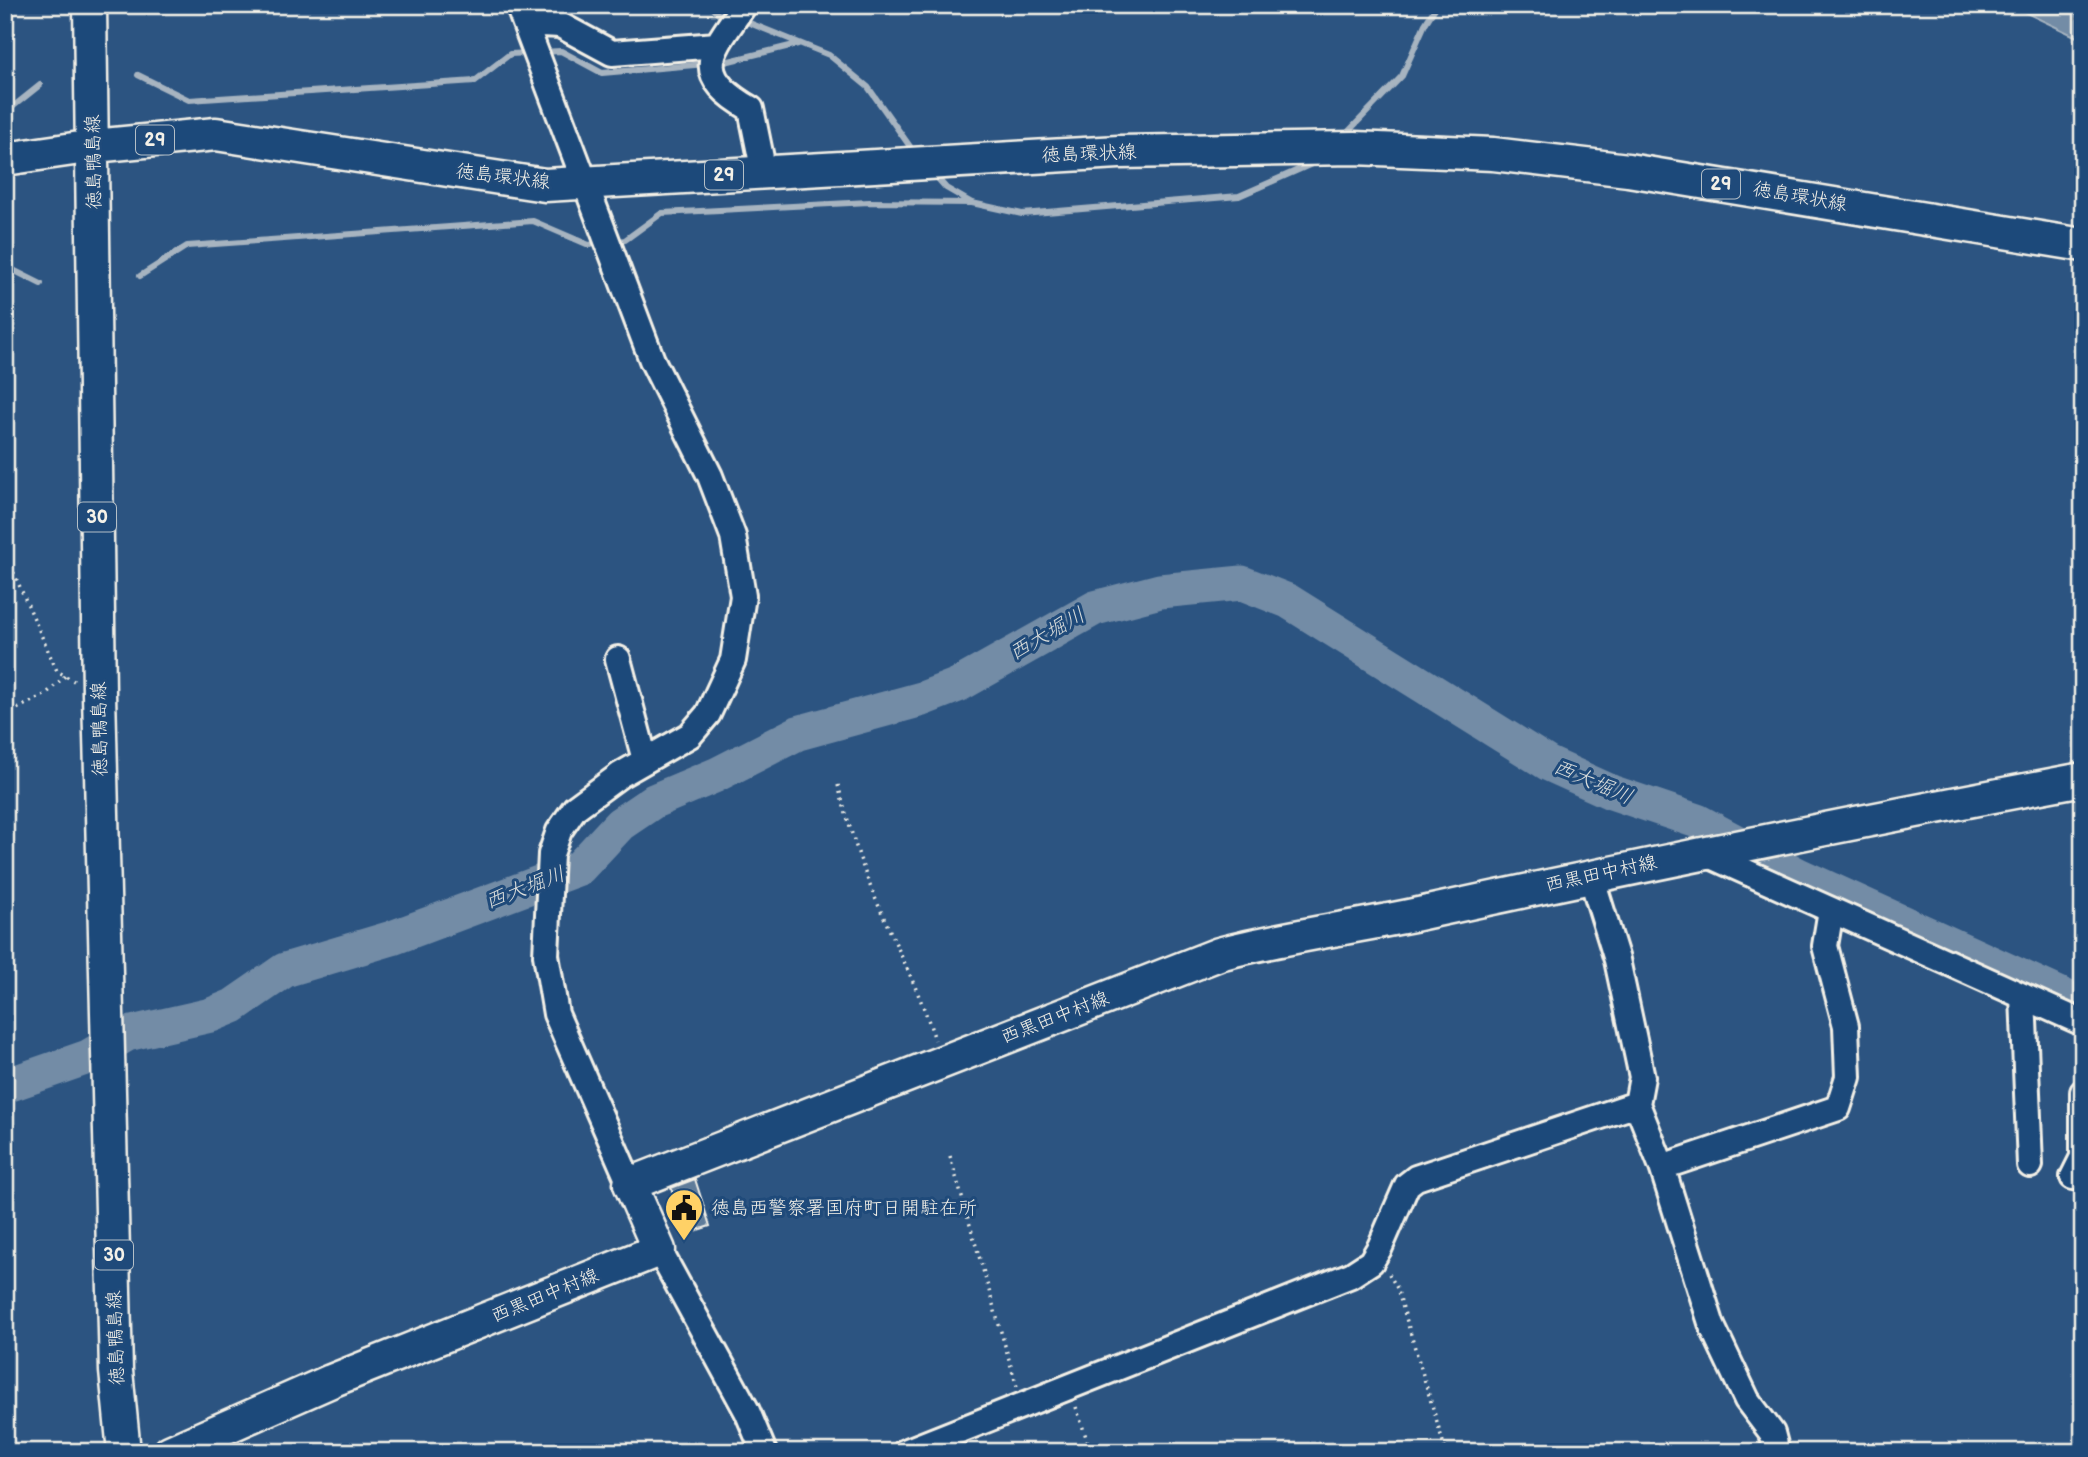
<svg xmlns="http://www.w3.org/2000/svg" width="2088" height="1457" viewBox="0 0 2088 1457" font-family="'Balsamiq Sans','Klee One',sans-serif">
<defs>
<pattern id="water-ripples" width="26" height="14" patternUnits="userSpaceOnUse" patternTransform="scale(1.75)"><rect width="26" height="14" fill="#738ca6"/><path d="M2 4q2-2 4 0t4 0M15 11q2-2 4 0t4 0" fill="none" stroke="#647484"/></pattern>
</defs>
<rect width="100%" height="100%" fill="#2c5481"/>
<filter id="ink" filterUnits="userSpaceOnUse"><feTurbulence type="fractalNoise" baseFrequency=".0143" numOctaves="2"/><feDisplacementMap in="SourceGraphic" scale="14" xChannelSelector="R" yChannelSelector="G"/><feConvolveMatrix kernelMatrix="1 2 1 2 8 2 1 2 1" color-interpolation-filters="sRGB"/></filter>
<g filter="url(#ink)">
<path fill="url(#water-ripples)" stroke="#a7b4c0" stroke-width="2" d="M2013,5H2083V40L2022,11Z"/>
<g fill="none" stroke-linecap="round" stroke-linejoin="round">
<path stroke="#a7b4c0" stroke-width="6" d="M709,5L718,14L728,16
M742,20L829,55L868,87L916,155
M541,52L561,51L602,73L706,64
M717,64L798,44
M138,75L189,100L475,81L510,54L530,53
M5,113L40,85
M1343,137L1402,76L1425,24L1437,5
M933,173L946,188L972,203L1022,214L1239,196L1314,163
M613,242L625,240L662,213L869,202L971,203
M5,266L41,284
M140,276L187,246L533,221L589,245L602,243
M5,1435L13,1452"/>
<path stroke="#738ca6" stroke-width="35" d="M5,1086L88,1057L127,1034L211,1015L233,1006L285,970L392,938L579,868L620,824L654,801L716,775L798,733L922,699L958,685L1095,608L1160,591L1242,583L1288,601L1549,764L1611,792L1697,821L1798,875L2083,1005"/>
</g>
<path fill="#5e7b9a" stroke="#f4f1e8" stroke-width="2" d="M695,1179L710,1226L685,1234L671,1188Z"/>
<g fill="none" stroke-linecap="round" stroke-linejoin="round">
<defs>
<path id="minor" d="M518,5L652,360L710,476L733,536L743,596L733,660L708,714L690,735L620,775L575,808L559,831L551,854L546,955L556,1014L630,1184
M744,5C711,53 689,73 751,109L764,173
M525,23L560,25L612,53L717,45
M618,659L645,760
M1702,852L2083,1023
M1591,876L1617,960L1642,1077L1637,1104L1662,1167L1712,1326L1747,1400L1772,1433L1777,1452
M2023,996L2030,1165
M2083,1092V1156
M1662,1167L1838,1108L1848,1077L1846,1026L1825,946L1831,910
M2073,1177L2083,1157
M659,1250L747,1411L764,1452
M905,1452L1351,1275L1371,1262L1380,1247L1407,1185L1416,1178L1637,1104"/>
<path id="major" d="M90,5L99,694L116,1371L124,1452
M5,159L94,146L216,134L545,185L1119,152L1355,148L1493,154L1628,170L2083,245
M170,1452L331,1381L659,1250L630,1184L1219,954C1289,935 1361,927 1432,911C1649,864 1865,820 2083,779"/>
</defs>
<use href="#minor" stroke="#f4f1e8" stroke-width="30"/>
<use href="#major" stroke="#f4f1e8" stroke-width="37"/>
<path stroke="#f4f1e8" stroke-width="3.5" stroke-dasharray="2 5" stroke-linecap="butt" d="M5,553L57,671L74,681
M5,715L46,694L65,676
M838,785C849,825 860,864 877,902C897,948 920,992 935,1040
M950,1156L1017,1387
M1389,1274L1397,1288L1446,1452
M1076,1407L1091,1452"/>
<use href="#minor" stroke="#1f4a7a" stroke-width="24"/>
<use href="#major" stroke="#1f4a7a" stroke-width="32"/>
</g>
</g>
<defs>
<symbol id="civic-pin" viewBox="-11 -11 22 30"><path d="M0 17L-7.5 6A9.5 9.5 0 1 1 7.5 6Z" fill="#ffd166" stroke="#1f4a7a"/><path d="M-.6-6.5H3V-4.5H.6V-3L4-1V1h2V6H-6V1h2V-1L-.6-3ZM-1.2 2.5V6h2.4V2.5Z" fill="#111"/></symbol>
</defs>
<g fill-rule="evenodd">
<use href="#civic-pin" x="662" y="1186" width="44" height="60"/>
</g>
<g text-anchor="middle" dominant-baseline="central" stroke-width="6" stroke-linejoin="round" paint-order="stroke">
<g fill="#1f4a7a" stroke="#b4bfc7" stroke-width="2">
<rect x="136" y="125.5" width="38" height="29" rx="5"/>
<rect x="705" y="160.5" width="38" height="29" rx="5"/>
<rect x="1702" y="169.5" width="38" height="29" rx="5"/>
<rect x="78" y="502.5" width="38" height="29" rx="5"/>
<rect x="95" y="1240.5" width="38" height="29" rx="5"/>
</g>
<g font-size="18" font-weight="bold" fill="#f4f1e8">
<text x="155" y="140">29</text>
<text x="724" y="175">29</text>
<text x="1721" y="184">29</text>
<text x="97" y="517">30</text>
<text x="114" y="1255">30</text>
</g>
<g font-size="19" fill="#f4f1e8" stroke="#1f4a7a">
<text transform="translate(1089 154) rotate(-2)">徳島環状線</text>
<text transform="translate(94 162) rotate(-91)">徳島鴨島線</text>
<text transform="translate(503 177) rotate(7)">徳島環状線</text>
<text transform="translate(1800 197) rotate(10)">徳島環状線</text>
<text transform="translate(100 729) rotate(-91)">徳島鴨島線</text>
<text transform="translate(1601 874) rotate(-12)">西黒田中村線</text>
<text transform="translate(1055 1018) rotate(-21)">西黒田中村線</text>
<text transform="translate(545 1296) rotate(-22)">西黒田中村線</text>
<text transform="translate(116 1338) rotate(-92)">徳島鴨島線</text>
</g>
<g font-size="19" fill="#f4f1e8" stroke="#1f4a7a" text-anchor="start">
<text x="711" y="1208">徳島西警察署国府町日開駐在所</text>
</g>
<g font-size="21" font-style="italic" fill="#dadddb" stroke="#1f4a7a">
<text transform="translate(1047 634) rotate(-30)">西大堀川</text>
<text transform="translate(1593 782) rotate(23)">西大堀川</text>
<text transform="translate(525 888) rotate(-21)">西大堀川</text>
</g>
</g>
<rect width="2088" height="1457" fill="none" stroke="#1f4a7a" stroke-width="28"/>
<rect x="14" y="14" width="2060" height="1429" fill="none" stroke="#f4f1e8" stroke-width="2.5" filter="url(#ink)"/>
</svg>
